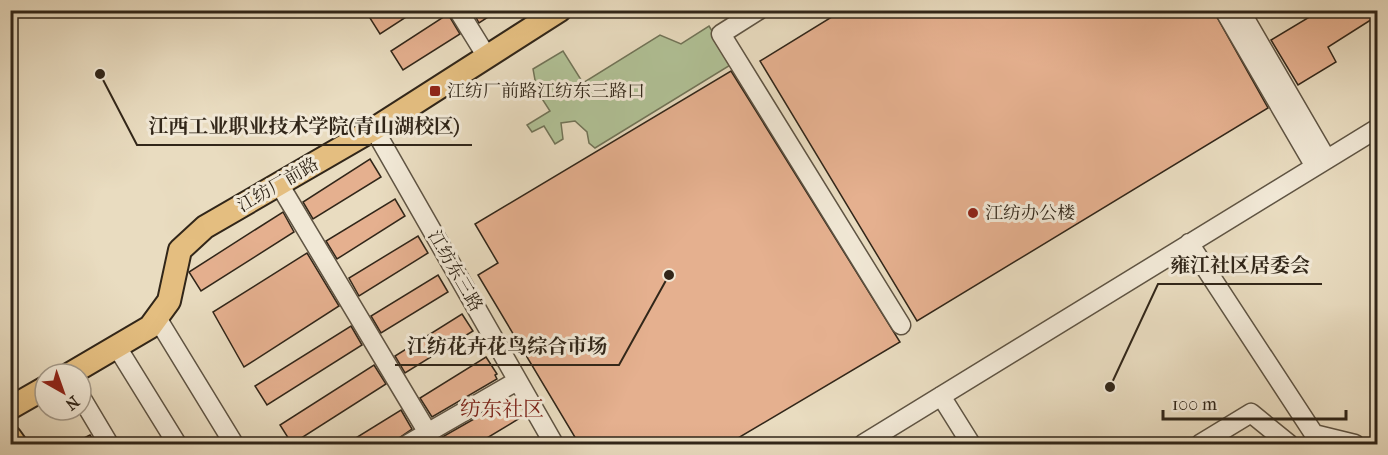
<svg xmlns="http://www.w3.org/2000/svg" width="1388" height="455" viewBox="0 0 1388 455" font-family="'IM FELL French Canon','Noto Serif SC',serif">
<rect width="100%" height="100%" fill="#e9dcc0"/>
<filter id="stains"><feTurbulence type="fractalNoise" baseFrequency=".00333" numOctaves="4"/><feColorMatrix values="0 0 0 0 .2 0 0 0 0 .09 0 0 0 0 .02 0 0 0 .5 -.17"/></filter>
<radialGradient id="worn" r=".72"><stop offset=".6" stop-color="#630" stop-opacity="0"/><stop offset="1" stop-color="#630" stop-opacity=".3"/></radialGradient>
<path fill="#b1c297" stroke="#717458" stroke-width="1.5" d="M709,26L732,64L595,148L589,143L587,132L575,121L561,123L563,139L555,144L544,126L532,132L527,125L550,111L537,91L533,69L563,51L583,83L660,35L681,44Z"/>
<path fill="#e5b08f" stroke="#312619" stroke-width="1.5" d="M374,10H417L380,34L368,15Z
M472,10H499L479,23Z
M843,10H1213L1268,108L917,321L760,61Z
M1321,10H1377V16L1328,47L1336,62L1298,85L1271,40Z
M448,14L460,34L403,70L391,51Z
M731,71L900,342L728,444H579L478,275L498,263L475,224Z
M370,159L381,177L313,219L303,202Z
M395,199L405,216L337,259L326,241Z
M283,212L294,232L201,291L189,272Z
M418,236L428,253L359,296L349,278Z
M307,253L339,306L244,367L213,312Z
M438,275L448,292L381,333L371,316Z
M462,314L473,331L405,373L395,356Z
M351,326L362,345L267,405L255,386Z
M486,357L497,374L495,375L497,379L432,417L420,398Z
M374,365L386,384L292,444L280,425Z
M509,399L520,418L477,444H430Z
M401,410L412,429L399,438L397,444H346Z
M90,435L96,444H72Z"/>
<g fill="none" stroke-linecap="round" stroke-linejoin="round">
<defs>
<path id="minor" d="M458,10L487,57
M759,10L721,34L901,325
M1224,10L1314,165
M1240,10L1326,158
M374,129L554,444
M279,184L428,433
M1189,243L1314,434L1355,444
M157,318L234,444
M117,347L177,444
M941,396L971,444
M81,397L109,444
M408,444L517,381
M863,444L1378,128
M1200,444L1251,413L1289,444
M1377,444H1378"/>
<path id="major" d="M70,374L150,327L169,301L180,250L205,227L374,129L560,10
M10,408L45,388
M10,437L15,444"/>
</defs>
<use href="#minor" stroke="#5f5443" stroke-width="21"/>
<use href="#major" stroke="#312619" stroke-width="26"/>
<use href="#minor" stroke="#f1e8d6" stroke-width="18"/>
<use href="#major" stroke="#e4be80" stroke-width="22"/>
</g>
<g fill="#8f2418" stroke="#f1e8d6" stroke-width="2">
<rect x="429" y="85" width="12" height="12" rx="3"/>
<circle cx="973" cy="213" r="6"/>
</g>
<g text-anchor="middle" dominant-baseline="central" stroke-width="6" stroke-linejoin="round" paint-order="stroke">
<g font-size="18" fill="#312619" stroke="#f1e8d6" text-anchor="start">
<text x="447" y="91">江纺厂前路江纺东三路口</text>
<text x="985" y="213">江纺办公楼</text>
</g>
<g font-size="18" fill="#312619" stroke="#f1e8d6">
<text transform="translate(278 185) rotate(-30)">江纺厂前路</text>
<text transform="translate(455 271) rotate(60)">江纺东三路</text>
</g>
<g font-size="21" fill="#7a1f14" stroke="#f1e8d6">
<text x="502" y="409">纺东社区</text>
</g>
</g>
<path fill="none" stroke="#312619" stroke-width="2" d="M100 74L137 145H472M1110 387L1158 284H1322M669 275L619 365H395"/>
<g fill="#312619" stroke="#f1e8d6" stroke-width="2">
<circle cx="100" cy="74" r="6"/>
<circle cx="1110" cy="387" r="6"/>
<circle cx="669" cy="275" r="6"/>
</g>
<g font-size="20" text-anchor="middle" font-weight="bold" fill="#312619" stroke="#f1e8d6" stroke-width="6" stroke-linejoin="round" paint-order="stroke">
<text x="304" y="133">江西工业职业技术学院(青山湖校区)</text>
<text x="1240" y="272">雍江社区居委会</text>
<text x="507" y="353">江纺花卉花鸟综合市场</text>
</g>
<rect width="1388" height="455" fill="none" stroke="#e9dcc0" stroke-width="36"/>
<rect x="12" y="12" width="1364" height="431" fill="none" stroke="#312619" stroke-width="3"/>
<rect x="18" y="18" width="1352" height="419" fill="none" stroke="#312619" stroke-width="1.5"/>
<g transform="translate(63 392) rotate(140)"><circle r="28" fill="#f1e8d6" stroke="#a49a8a" stroke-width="1.5"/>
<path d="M0-4.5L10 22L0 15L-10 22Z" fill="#8f2418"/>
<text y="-9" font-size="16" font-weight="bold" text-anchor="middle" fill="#312619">N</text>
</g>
<path d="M1163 410v9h183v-9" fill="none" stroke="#312619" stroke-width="3"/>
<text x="1172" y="410" font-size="18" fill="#312619" stroke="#f1e8d6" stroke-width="4.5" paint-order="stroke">100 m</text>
<rect width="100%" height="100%" filter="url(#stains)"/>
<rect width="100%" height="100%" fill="url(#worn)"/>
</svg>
